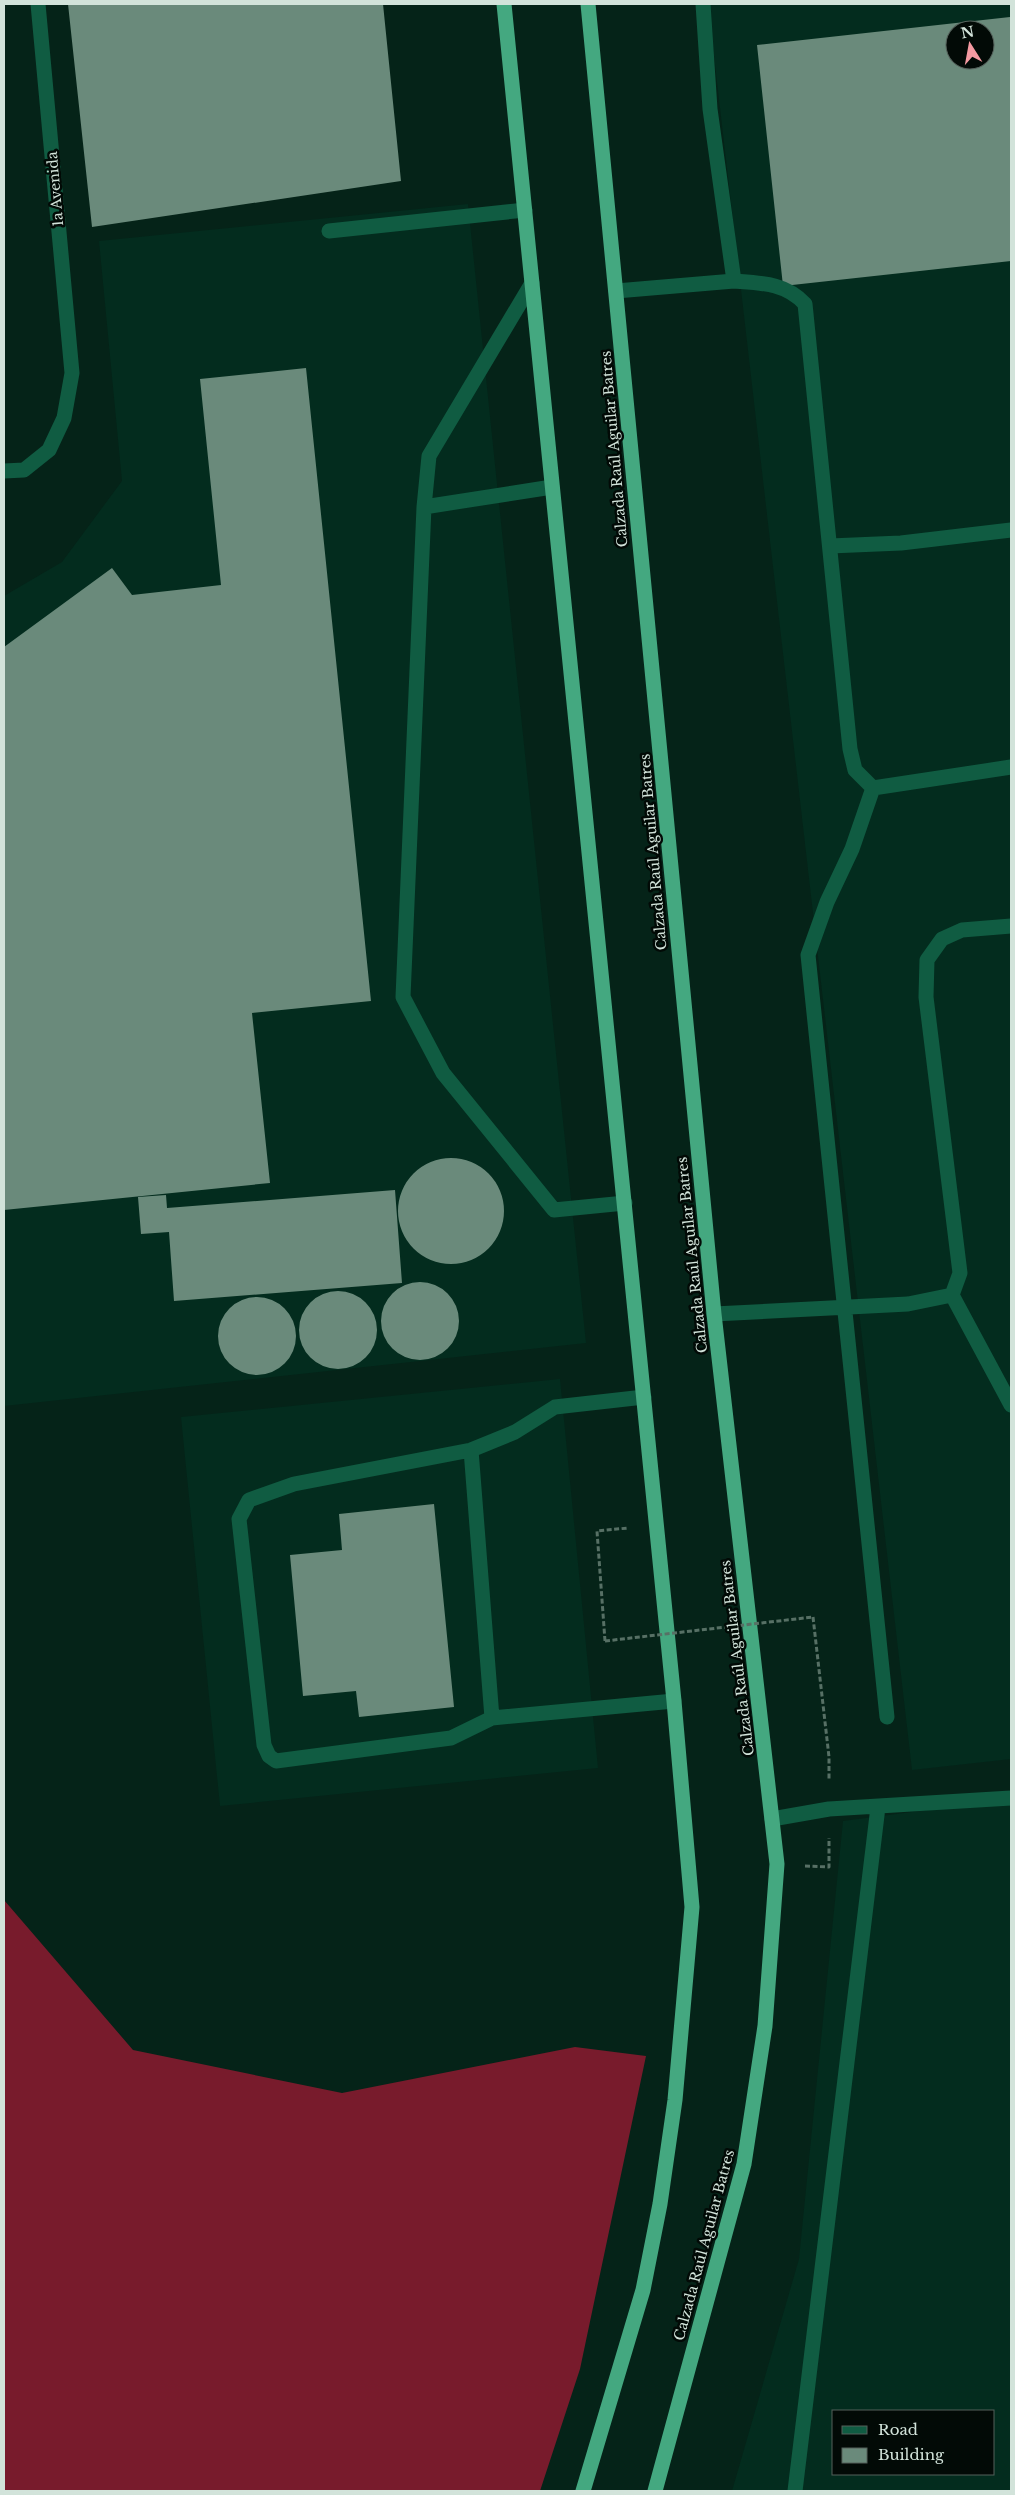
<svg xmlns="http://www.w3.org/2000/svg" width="1015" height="2495" viewBox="0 0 1015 2495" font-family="'Libre Baskerville',serif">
<rect width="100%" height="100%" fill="#052318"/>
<path fill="#032c1e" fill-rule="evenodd" d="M708,4H1011V1759L912,1770ZM955,30H985V60H955Z
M468,204L586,1343L4,1406V596L62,562L122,481L99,241Z
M560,1379L598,1768L220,1806L181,1417Z
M1011,1799V2491H732L799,2259L843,1821ZM834,2411H994V2474H834Z"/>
<path fill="#781b2c" d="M4,1900L133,2050L342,2093L575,2047L646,2056L580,2369L540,2491H4Z"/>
<path fill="#6a8a7b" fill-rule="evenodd" d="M68,4H383L401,181L92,227Z
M1010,17L1011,261L783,286L757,45ZM955,30H985V60H955Z
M306,368L371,1001L252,1013L270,1183L4,1210V647L112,568L132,595L221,585L200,379Z
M398 1211a53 53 0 1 1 106 0a53 53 0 1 1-106 0Z
M395,1190L402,1283L174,1301L169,1232L141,1234L138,1197L166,1195L167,1208Z
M381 1321a39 39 0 1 1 78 0a39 39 0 1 1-78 0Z
M299 1330a39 39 0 1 1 78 0a39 39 0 1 1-78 0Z
M218 1336a39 39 0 1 1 78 0a39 39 0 1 1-78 0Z
M434,1504L454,1707L359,1717L356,1691L303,1696L290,1555L342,1550L339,1514Z"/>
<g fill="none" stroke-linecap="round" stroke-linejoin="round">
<path stroke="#577065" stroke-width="3" stroke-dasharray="5 2.5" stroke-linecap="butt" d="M813,1617L829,1757V1779
M605,1641L597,1531L628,1528
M805,1866L829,1867V1838"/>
<path stroke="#105c42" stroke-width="15" d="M703,4L710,109L734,281C761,283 786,283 805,304L850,749L855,770L873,788L852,849L827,902L808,955L887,1717
M329,231L525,210
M532,283L429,456L424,507L403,997L443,1073L554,1210L625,1203
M616,291L734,281
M424,507L552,487
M830,546L901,543L1011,530
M873,788L1011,767
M952,1295L1011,1405
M714,1314L908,1304L952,1295L960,1273L926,997L927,960L942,939L962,930L1011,926
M471,1450L492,1718L451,1738L276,1761L269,1756L264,1745L239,1519L249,1500L294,1484L471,1450L515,1432L555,1407L644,1397
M492,1718L674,1701
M772,1819L829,1809L1011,1798
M795,2491L878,1807"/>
<path stroke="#105c42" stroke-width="15" d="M4,471L24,470L49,450L64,418L72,373L38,4"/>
<path stroke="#44a880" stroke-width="15" d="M504,4L674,1701L692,1907L675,2100L660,2204L643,2290L583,2491
M588,4L714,1314L777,1864L765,2026L744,2164L655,2491"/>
<path stroke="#577065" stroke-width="3" stroke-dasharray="5 2.5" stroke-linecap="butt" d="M605,1641L813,1617"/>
</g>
<g text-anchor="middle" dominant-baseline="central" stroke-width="5" stroke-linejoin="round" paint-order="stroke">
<g font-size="14" fill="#d2e3da" stroke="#020a06">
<text transform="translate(55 189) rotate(-95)">1a Avenida</text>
<text transform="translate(614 449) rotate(-95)">Calzada Raúl Aguilar Batres</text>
<text transform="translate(653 852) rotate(-95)">Calzada Raúl Aguilar Batres</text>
<text transform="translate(692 1255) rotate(-96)">Calzada Raúl Aguilar Batres</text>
<text transform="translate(737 1658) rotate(-97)">Calzada Raúl Aguilar Batres</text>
<text transform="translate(704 2245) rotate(-75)">Calzada Raúl Aguilar Batres</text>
</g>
</g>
<rect width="1015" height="2495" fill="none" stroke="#d2e3da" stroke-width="10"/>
<rect x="832" y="2410" width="162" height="65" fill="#020a06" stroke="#55615b"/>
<rect x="842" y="2426" width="25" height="8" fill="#105c42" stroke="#55615b"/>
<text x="878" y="2435" font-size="15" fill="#d2e3da">Road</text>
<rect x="842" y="2448" width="25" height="15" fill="#6a8a7b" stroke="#55615b"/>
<text x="878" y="2460" font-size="15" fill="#d2e3da">Building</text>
<g transform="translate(970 45) rotate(349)"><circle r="24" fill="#020a06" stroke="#55615b"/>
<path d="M0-4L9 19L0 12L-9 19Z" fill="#f49aa1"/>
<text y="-8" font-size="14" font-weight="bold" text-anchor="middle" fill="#d2e3da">N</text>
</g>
</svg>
